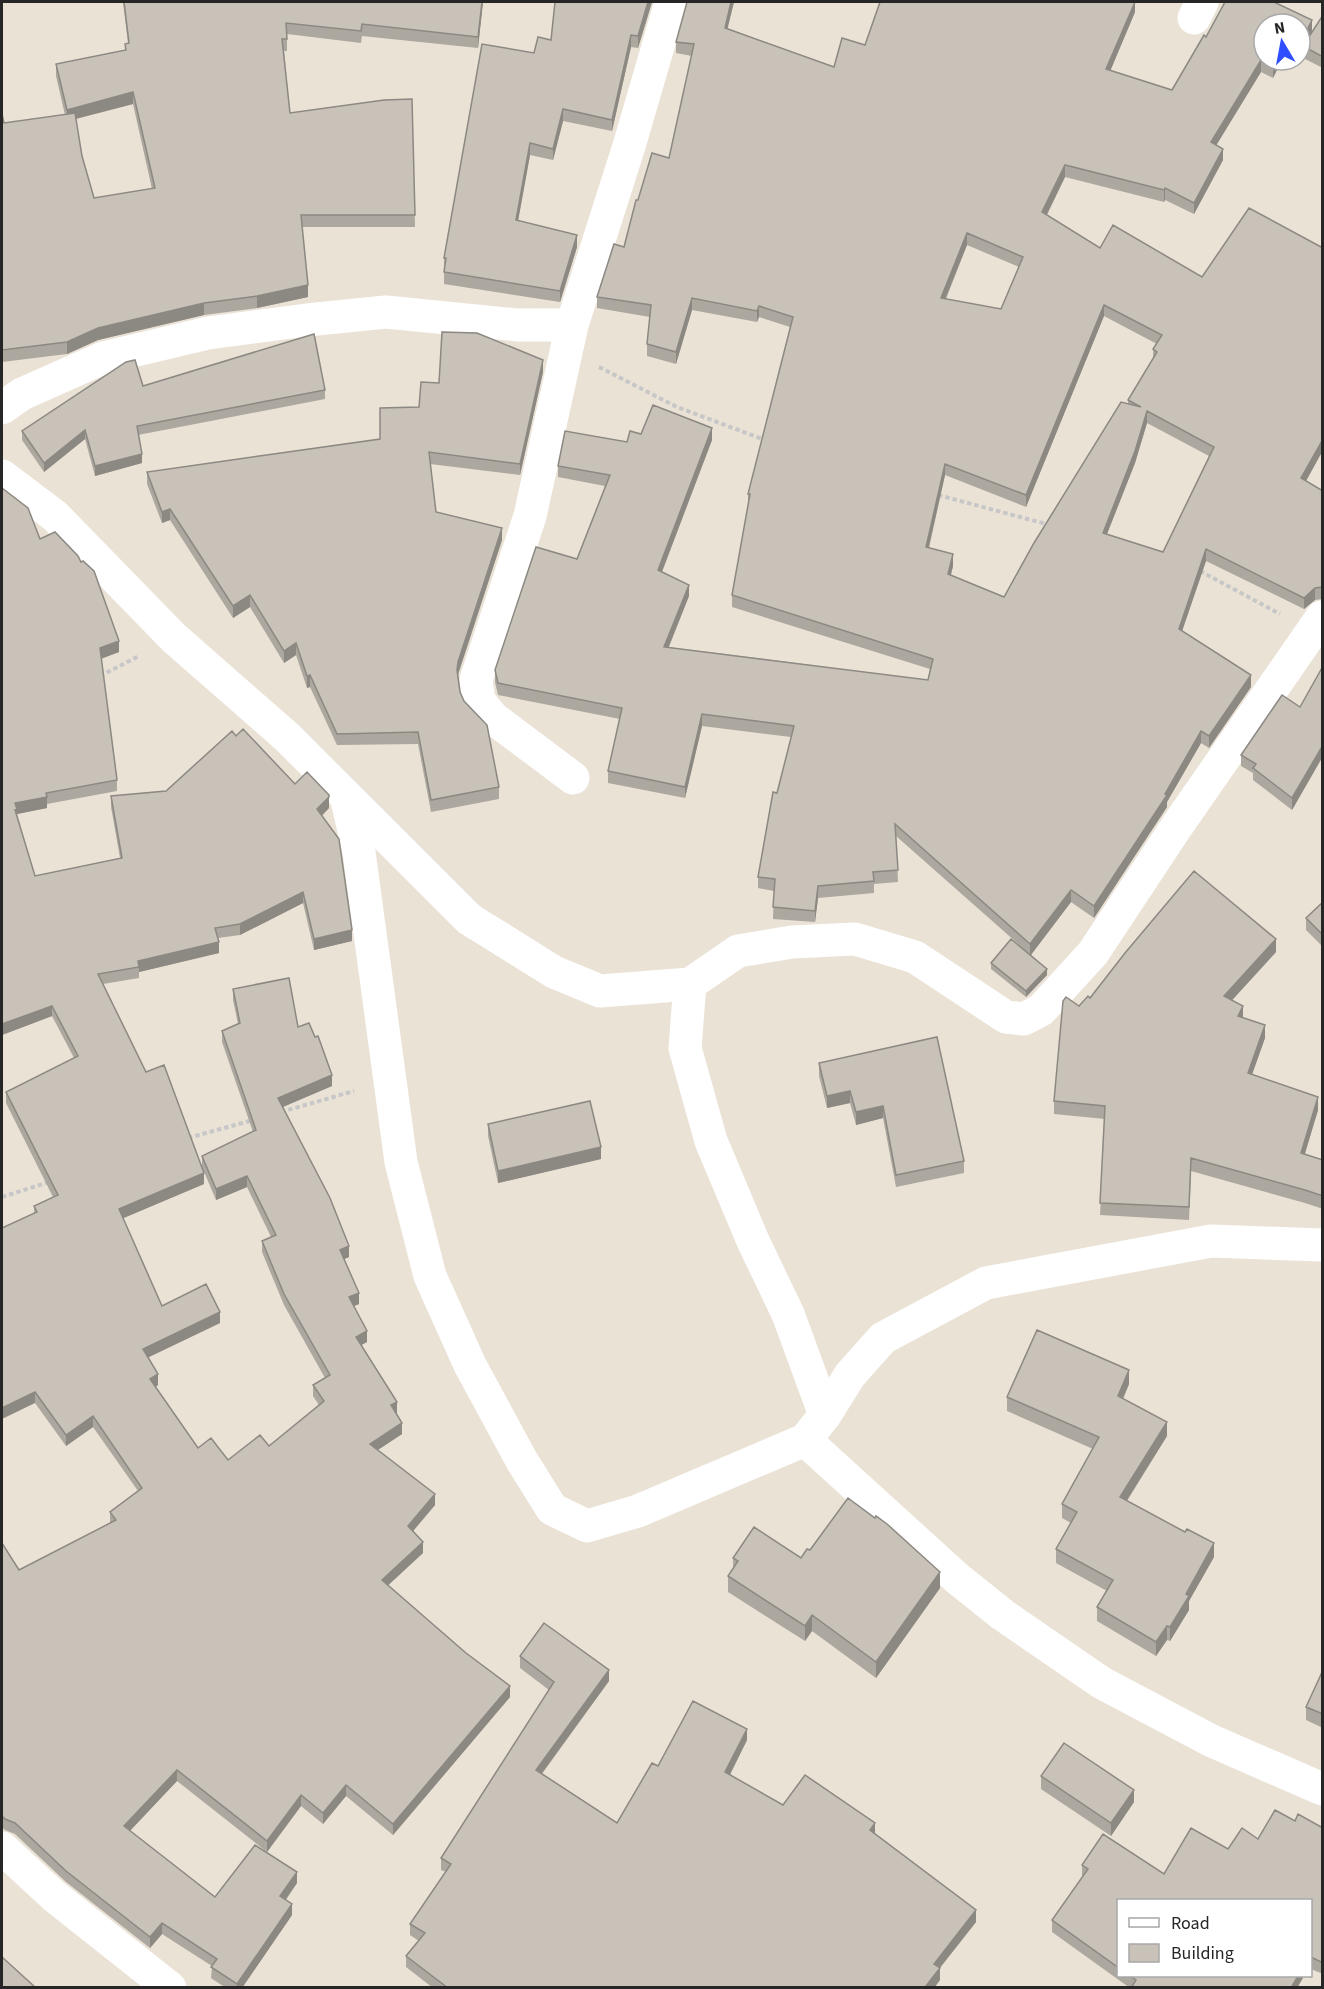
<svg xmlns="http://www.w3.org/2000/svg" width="1324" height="1989" viewBox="0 0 1324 1989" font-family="'Source Sans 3',sans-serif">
<rect width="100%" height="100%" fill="#ebe2d6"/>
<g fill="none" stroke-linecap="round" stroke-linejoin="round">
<path stroke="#c7c7c7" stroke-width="4" stroke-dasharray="4.5 3" stroke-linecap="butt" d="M599,367L677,407L765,440
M938,495L1050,525
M1200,571L1280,614
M100,676L139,656
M281,1112L354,1091
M188,1138L253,1120
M2,1197L49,1182"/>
<path stroke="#fff" stroke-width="33" d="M1194,18L1202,2
M2,408L22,394L103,358L208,333L307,320L386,312L518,325H572
M2,476L55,516L174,638L287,737L346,796L359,852L401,1162L430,1276L470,1365L522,1461L552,1509L587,1526L638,1511L805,1440L825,1415L850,1375L883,1338L986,1283L1211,1241L1322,1245
M573,778L493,718L479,701L476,680L530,516L572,325L629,146L671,2
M346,796L469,919L554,972L600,991L690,984L738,951L792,942L855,939L915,957L1006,1017L1024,1019L1041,1010L1093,953L1177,826L1322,617
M690,984L685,1048L711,1141L753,1241L788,1314L825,1415
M805,1440L958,1579L1003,1615L1102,1683L1212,1741L1322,1789
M2,1848L54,1896L170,1988"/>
</g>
<path fill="#aca79f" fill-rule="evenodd" d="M123,2H483L478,48L362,36L361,43L287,34V51H284L290,113L412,99L415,227H302L308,297L257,308L204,315L98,340L67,354L2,362V114L4,123L65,115L56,76V64L125,50V44L128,43ZM133,104L152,189L94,198L82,156L76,119Z
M555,2H652L638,48L631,47L612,131L563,121L553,160L530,155L518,221L577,247L560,302L444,284V258L534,53L551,40Z
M687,2H734L727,28L834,67L842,38L865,45L880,2H1135V12L1110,71L1172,90L1204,35L1206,37L1225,2H1274L1312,20V31L1310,35L1323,15V68L1303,58V49L1300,55V24H1264V60H1282L1273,78L1261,72L1216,145L1223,149V160L1194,214L1165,200L1164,202L1065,177L1047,215L1100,248L1113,225L1202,277L1249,208L1323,248V450L1306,481L1323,491V599L1315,600L1304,609L1206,561L1182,631L1251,675V687L1209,748L1201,743L1167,802V807L1094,918L1071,902L1031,955L1047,969V975L1026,997L991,969V963L1011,939L1024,949L896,836L898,882L874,884V893L818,898L815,922L773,919L774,891L758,888V877L773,792L777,793L791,737L702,726L685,798L608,783V771L620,719L498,695L495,682V670L536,547L577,559L605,486L558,477V466L565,431L627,442L630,431L641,434L653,405L712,428V440L662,572L689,585V596L669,647L928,680L930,669L732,607V595L748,506V494L790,327L759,317L757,322L692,310L676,364L647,356V344L650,317L597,308V297L614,244L624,247L636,200H638L652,153L669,158L692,56L676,53V42ZM967,245L1019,267L1001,309L946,299ZM1104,316L1157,344L1153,349V358L1128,400V404L1121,402L1034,543L1004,597L951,575L953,566V554L929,548L945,475L1026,507ZM1147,423L1209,456L1163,552L1107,534L1135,463Z
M543,372L520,475L430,464L436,512L502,540L458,675L460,692L499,787V799L431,812L418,744L337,745L310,687L307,688L296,655L284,663L250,607L233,618L170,520L162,523L147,484V472L380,439L419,407L439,383Z
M143,386L325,390V399L138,435L142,463L95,476L85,439L44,472L22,440V431Z
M2,488L40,539L119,652L101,659L117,780V791L47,804V808L17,814L35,876L120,858L111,807V796L166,791L236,736L295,784L329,808L322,816L352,941L314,950L303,903L240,935L218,938L219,953L139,972V978L103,984L146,1072L204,1184L123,1218L162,1306L220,1323L148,1357L158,1385L156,1387L198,1448L228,1460L269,1446L319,1405L313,1396V1385L325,1378L284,1305L262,1252V1241L271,1237L247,1187L216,1200L202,1167V1156L253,1132L222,1042V1031L238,1024L233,1000V989L298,1027L332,1086L283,1107L349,1257L344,1259L359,1304L354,1306L367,1342L361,1345L397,1413H396L402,1434L378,1450L435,1505L413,1531L423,1553L388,1585L510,1697L393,1835L346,1796L323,1824L301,1806L267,1852L177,1781L130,1831L215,1897L297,1883L286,1900L292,1915L242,1988H226L211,1978L212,1966L162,1934L150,1948L66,1882L15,1834L5,1830L2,1827V1543L19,1570L110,1523V1512L138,1491L93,1427L66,1446L35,1403L34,1206L53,1197L6,1103V1092L74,1058L52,1016L2,1035Z
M1323,666V756L1292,810L1253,780V773L1241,766V755L1300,707Z
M1323,902V947L1306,930V918Z
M1276,952L1232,1000L1243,1017L1265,1038L1252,1074L1318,1110L1305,1154L1323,1160V1209L1305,1203L1191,1171L1189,1220L1100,1215L1105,1119L1054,1114V1101L1079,1006L1090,998Z
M819,1063L964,1161V1173L896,1187L883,1118L856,1125L850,1103L827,1108L819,1076Z
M488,1124L601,1159L498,1183L488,1136Z
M1129,1384L1123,1399L1167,1436L1127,1501L1214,1557L1189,1601V1610L1170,1641L1167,1640L1156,1656L1097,1621V1607L1107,1591L1056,1563V1549L1071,1523L1062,1518V1504L1093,1449L1007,1411V1397Z
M810,1550L940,1588L876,1678L812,1631L805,1641L728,1592V1576L733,1568V1558H801Z
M520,1656L609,1681L542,1774L617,1823L658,1766L747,1740L730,1775L783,1805L875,1834L976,1922L940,1968V1980L934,1988H433L406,1967V1956L419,1941L410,1935V1924L446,1872L441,1870V1858L549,1690L520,1668Z
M1323,1670V1728L1306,1720V1707Z
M1041,1776L1134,1802L1111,1836L1041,1789Z
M1295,1821L1323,1828V1974L1311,1969V1900H1119V1976H1304L1297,1988H1130L1052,1932V1920L1083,1877H1082V1865L1164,1874L1228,1849L1258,1839Z"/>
<path fill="#8c8882" d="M482,2H483L478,48V37Z
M648,2H652L638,48V36Z
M731,2H734L725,39V28Z
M1135,2V12L1106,81V69Z
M1312,20V31L1303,46V49L1300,55V44Z
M631,35V47L612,131V120Z
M1261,60V72L1211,154V142Z
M1276,60H1282L1273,78V67Z
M133,92V104L67,121V110Z
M563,109V121L553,160V149Z
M530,143V155L516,232V220Z
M1223,149V160L1194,214V203Z
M1065,165V177L1042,224V212Z
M1165,188V200L1164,202V190Z
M967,233V245L941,309V298Z
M577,235V247L560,302V291Z
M308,285V297L257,308V296Z
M692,298V310L676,364V352Z
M204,303V315L98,340L67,354V342L98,328Z
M1104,305V316L1026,507V495Z
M759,306V317L757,322V311Z
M543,360V372L520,475V464Z
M1147,411V423L1135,463L1103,544V533Z
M712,428V440L658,582V570Z
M85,430V439L44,472V463Z
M1323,439V450L1301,490V478Z
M142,454V463L95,476V466Z
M945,464V475L926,559V547Z
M170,509V520L162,523V512Z
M502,528V540L458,674L457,670L458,662Z
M1206,549V561L1179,640V629Z
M953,554V566L948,585V574Z
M689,585V596L664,658V647Z
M1315,588V600L1304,609V598Z
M250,595V607L233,618V606Z
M119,641V652L100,659V648Z
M296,643V655L284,663V651Z
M310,675V687L307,688V676Z
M1251,675V687L1209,748V736Z
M702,714V726L685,798V787Z
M1201,731V743L1167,802V807L1094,918V906L1165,794Z
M1323,745V756L1292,810V798Z
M47,797V808L17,814V820L15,803Z
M329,797V808L317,820V809Z
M818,886V898L815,922V911Z
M1071,890V902L1030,956V944Z
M303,892V903L240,935V924Z
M352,930V941L314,950V939Z
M1276,939V952L1224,1009V996Z
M219,942V953L139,972L138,961Z
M1047,969V975L1026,997V991Z
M52,1006V1016L2,1035V1024Z
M1243,1006V1018L1238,1016Z
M1265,1025V1038L1248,1086V1073Z
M332,1075V1086L278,1109V1098Z
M850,1091V1103L827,1108V1096Z
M1318,1097V1110L1301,1166V1153Z
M883,1106V1118L856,1125V1112Z
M601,1147V1159L498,1183V1171Z
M204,1173V1184L119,1220V1209Z
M247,1176V1187L216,1200V1189Z
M349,1246V1257L340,1261V1250Z
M359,1293V1304L349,1308V1297Z
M220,1312V1323L143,1360V1349Z
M367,1331V1342L356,1348V1337Z
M1129,1370V1384L1118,1410V1396Z
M158,1374V1385L150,1390V1379Z
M35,1392V1403L2,1419V1408Z
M397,1402V1413L391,1416V1405Z
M93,1416V1427L66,1446V1435Z
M1167,1422V1436L1120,1511V1497Z
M402,1423V1434L370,1455V1444Z
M435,1494V1505L408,1537V1526Z
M423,1542V1553L382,1591V1580Z
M1214,1543V1557L1189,1601V1610L1170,1641V1627L1186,1594Z
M940,1572V1588L876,1678V1662Z
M812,1615V1631L805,1641V1626Z
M1167,1626V1640L1156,1656V1642Z
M609,1670V1681L536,1781V1770Z
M510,1686V1697L393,1835V1824Z
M747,1729V1740L725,1784V1772Z
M177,1770V1781L124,1837V1826Z
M346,1785V1796L323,1824V1813Z
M1134,1790V1802L1111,1836V1823Z
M301,1795V1806L267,1852V1841Z
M875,1823V1835L870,1830Z
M297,1872V1883L280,1907V1896Z
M292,1904V1915L242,1988H237V1984Z
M976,1910V1922L934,1975V1964Z
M162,1923V1934L150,1948V1937Z
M940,1968V1980L934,1988H926V1986Z
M1298,1976H1304L1297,1988H1291Z"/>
<path fill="#c8c2b9" stroke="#8c8882" stroke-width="1.5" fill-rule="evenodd" d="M124,2H482L478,37L362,24L361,31L286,23L287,39H282L290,113L384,100L412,99L415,215H301L308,285L257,296L204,303L98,328L67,342L2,350V114L4,123L75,113L82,156L94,198L155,188L133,92L67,110L56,64L126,50L125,44L129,43Z
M555,2H648L638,36L631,35L612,120L563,109L553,149L530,143L516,220L577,235L560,291L444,272L446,258H444L482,44L534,53L538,37L551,40Z
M687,2H731L725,28L834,67L842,38L865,45L880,2H1135L1106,69L1172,90L1204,35L1206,37L1225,2H1274L1312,20L1300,44V24H1264V60H1276L1273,67L1261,60L1211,142L1223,149L1194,203L1165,188L1164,190L1065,165L1042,212L1100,248L1113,225L1202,277L1249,208L1323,248V439L1301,478L1323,491V587L1315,588L1304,598L1206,549L1179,629L1251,675L1209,736L1201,731L1165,794L1167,795L1094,906L1071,890L1030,944L895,824L898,870L873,872L874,881L818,886L815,911L773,907L775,879L758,877L773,792L777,793L794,726L702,714L685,787L608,771L622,708L498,683L495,670L536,547L577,559L610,475L558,466L565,431L627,442L630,431L641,434L653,405L712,428L658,570L689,585L664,647L928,680L933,659L732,595L750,494H748L793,317L759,306L757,311L692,298L676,352L647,344L651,305L597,297L614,244L624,247L636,200H638L652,153L669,158L694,44L676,42ZM967,233L1023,257L1001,309L941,298ZM1104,305L1162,335L1153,349L1157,352L1128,400L1141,407L1121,402L1034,543L1004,597L948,574L953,554L926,547L945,464L1026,495ZM1147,411L1214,447L1163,552L1103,533L1135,451Z
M1323,15V57L1303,46Z
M442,332L477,333L543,360L520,464L429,452L436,512L502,528L458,662L457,670L460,692L464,701L487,725L499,787L431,800L418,732L337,734L310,675L307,676L296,643L284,651L250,595L233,606L170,509L162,512L147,472L380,439V408L419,407L421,382L439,383Z
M314,334L325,390L137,426L142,454L95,466L85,430L44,463L22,431L126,362L135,360L143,386Z
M2,488L28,508L40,539L55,532L78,556L81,562L83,561L94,571L119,641L100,648L117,780L46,793L47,797L15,803L17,809L15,810L35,876L122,858L111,796L166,791L232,731L236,736L243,729L295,784L307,772L329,795V797L317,809L339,839L352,930L314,939L303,892L240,924L215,928L219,942L138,961L139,967L98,974L146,1072L164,1065L204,1173L119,1209L162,1306L206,1284L220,1312L143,1349L158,1374L150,1379L198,1448L211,1438L228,1460L260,1435L269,1446L324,1401L313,1385L330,1375L284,1294L262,1241L276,1235L247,1176L216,1189L202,1156L256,1130L222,1031L240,1023L233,989L289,978L298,1027L309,1023L315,1037L318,1036L332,1075L278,1098L330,1198L349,1246L340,1250L359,1293L349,1297L367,1331L356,1337L397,1402L391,1405L402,1423L370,1444L435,1494L408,1526L423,1542L382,1580L466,1653L510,1686L393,1824L346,1785L323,1813L301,1795L267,1841L177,1770L124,1826L215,1897L255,1845L297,1872L280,1896L292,1904L237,1984L211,1967L217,1959L162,1923L150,1937L66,1871L15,1823L5,1819L2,1816V1543L19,1570L116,1520L110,1512L142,1488L93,1416L66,1435L35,1392L2,1408V1228L37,1212L34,1206L58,1195L6,1092L78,1056L52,1006L2,1024Z
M1323,666V745L1292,798L1253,768L1256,764L1241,755L1282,695L1300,707Z
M1194,871L1276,939L1224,996L1243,1006L1238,1016L1265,1025L1248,1073L1318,1097L1301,1153L1323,1160V1196L1305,1190L1191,1158L1189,1207L1100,1203L1105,1106L1054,1101L1063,1001L1066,997L1079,1006L1088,996L1090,998L1125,953Z
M1323,902V935L1306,918Z
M1011,939L1047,969L1026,991L991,963Z
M937,1037L964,1161L896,1175L883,1106L856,1112L850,1091L827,1096L819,1063Z
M590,1101L601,1147L498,1171L488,1124Z
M1037,1330L1129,1370L1118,1396L1167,1422L1120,1497L1185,1532L1187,1529L1214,1543L1186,1594L1189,1596L1170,1627L1167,1626L1156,1642L1097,1607L1113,1580L1056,1549L1077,1512L1062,1504L1099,1437L1007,1397Z
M848,1498L875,1518L876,1516L887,1524L940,1572L876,1662L812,1615L805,1626L728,1576L738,1561L733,1558L754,1527L801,1558L807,1549L810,1550Z
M544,1623L609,1670L536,1770L617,1823L652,1763L658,1766L693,1701L747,1729L725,1772L783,1805L805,1775L875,1823L870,1830L976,1910L934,1964L940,1968L926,1986L928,1988H448L406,1956L425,1933L410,1924L451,1864L441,1858L554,1682L520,1656Z
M1323,1670V1714L1306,1707Z
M1064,1743L1134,1790L1111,1823L1041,1776Z
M1275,1810L1295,1821L1298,1814L1323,1828V1963L1311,1957V1900H1119V1968L1052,1920L1088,1869L1082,1865L1103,1834L1164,1874L1191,1828L1228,1849L1242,1828L1258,1839Z
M2,1957L36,1988H2Z
M1130,1976H1298L1291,1988H1131L1136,1980Z"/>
<rect width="1324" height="1989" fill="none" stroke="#262626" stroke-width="6"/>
<rect x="1117" y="1899" width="195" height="78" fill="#ffffff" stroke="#a8a8a8" stroke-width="1.5"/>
<rect x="1129" y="1918" width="30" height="9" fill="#ffffff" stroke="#a8a8a8" stroke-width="1.5"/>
<text x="1171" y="1929" font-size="18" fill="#262626">Road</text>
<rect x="1129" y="1944" width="30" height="18" fill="#c8c2b9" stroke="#a8a8a8" stroke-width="1.5"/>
<text x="1171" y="1959" font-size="18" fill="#262626">Building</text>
<g transform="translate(1282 42) rotate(350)"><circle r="28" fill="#ffffff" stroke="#a8a8a8" stroke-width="1.5"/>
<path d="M0-4.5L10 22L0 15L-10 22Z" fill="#2f4eff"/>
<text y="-9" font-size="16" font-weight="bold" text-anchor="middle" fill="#262626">N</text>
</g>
</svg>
